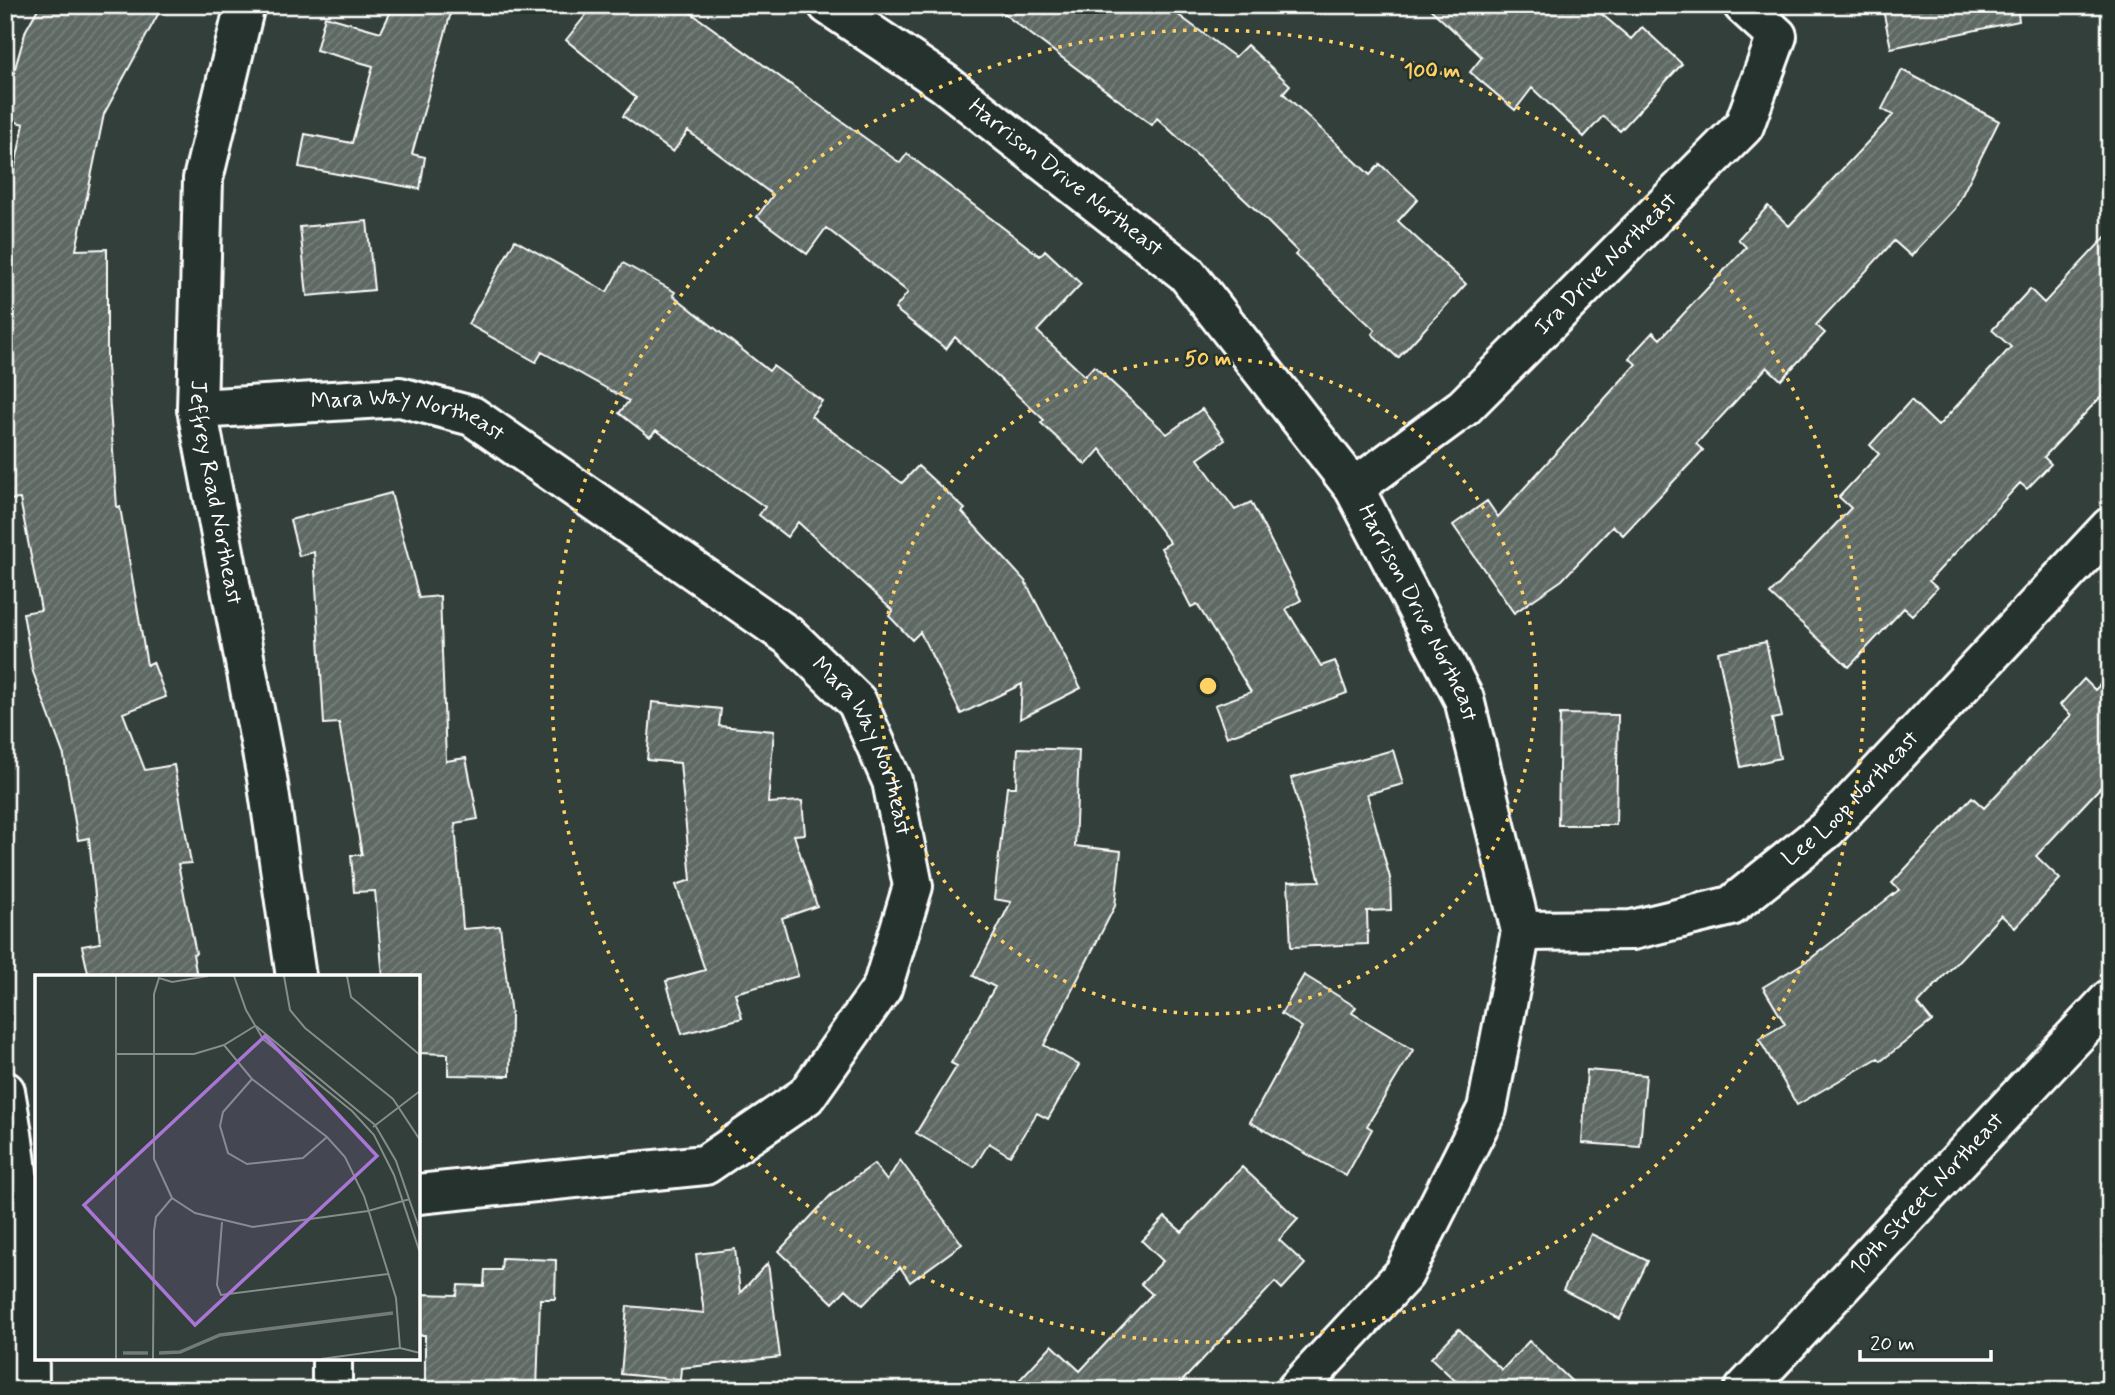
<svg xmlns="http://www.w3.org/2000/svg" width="2115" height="1395" viewBox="0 0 2115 1395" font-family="Mynerve,sans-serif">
<defs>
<pattern id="building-hatch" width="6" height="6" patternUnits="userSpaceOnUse" patternTransform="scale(1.75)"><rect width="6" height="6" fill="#5f6964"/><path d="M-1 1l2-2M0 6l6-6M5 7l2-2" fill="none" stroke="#77807b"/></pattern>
</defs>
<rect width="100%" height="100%" fill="#333f3a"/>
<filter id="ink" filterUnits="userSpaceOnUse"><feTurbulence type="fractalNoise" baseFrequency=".0143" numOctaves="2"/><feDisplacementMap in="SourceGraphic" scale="14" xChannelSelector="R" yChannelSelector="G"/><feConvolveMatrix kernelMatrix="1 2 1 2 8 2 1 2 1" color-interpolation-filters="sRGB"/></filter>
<g filter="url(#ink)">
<path fill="url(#building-hatch)" stroke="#fff" stroke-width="2" d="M40,5H163L104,114L76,250L107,249V366L117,507H120L147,665L153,662L166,697L123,713L145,770L174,765L191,863L178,864L196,953L193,954L197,977H89L82,946L100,943L89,838L78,840L64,756L33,672L23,613L41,610L20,499L5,500V213L24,124L5,119V103L26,30Z
M394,5H453L412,154L425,157L420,189L299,167L305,134L352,143L373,66L316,50L325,16L381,32Z
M594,5H680L900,163L907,154L1040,256L1045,250L1081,284L1037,331L1085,376L1094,366L1167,434L1202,409L1225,440L1198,459L1235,510L1251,502L1301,600L1286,609L1321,666L1335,661L1347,693L1227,737L1215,705L1251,692L1197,604L1191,607L1161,548L1170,543L1100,449L1086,465L1041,423L1044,420L955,337L946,349L895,309L908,292L826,228L807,254L757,217L773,195L688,131L673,152L623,116L636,98L566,40Z
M992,5H1165L1235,57L1247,45L1290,85L1283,93L1370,175L1380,164L1418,199L1398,221L1466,284L1398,358L1372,334L1375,330L1295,255L1298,252L1258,212L1157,118L1152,125Z
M1426,5H1591L1631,39L1642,27L1682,64L1620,131L1603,116L1584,137L1532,88L1515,110L1470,72L1482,57Z
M1882,5H2017L2019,21L1891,48Z
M1902,70L1999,121L1955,209L1911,256L1894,241L1816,325L1825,333L1781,380L1767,367L1696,444L1703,450L1623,535L1613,526L1562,580L1514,613L1453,525L1487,501L1498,517L1636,364L1629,358L1653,332L1660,339L1746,247L1738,239L1768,206L1789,226L1893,115L1882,109Z
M367,221L374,290L307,296L300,227Z
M2110,232V387L2044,457L2051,464L2027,489L2020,483L1929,581L1937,588L1912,615L1904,608L1849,667L1770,594L1851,508L1839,497L1879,454L1870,445L1911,400L1938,426L2011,347L1992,330L2030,289L2044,303Z
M515,240L607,292L623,263L675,292L673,295L769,371L773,366L822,401L811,416L902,483L918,466L965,509L962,512L1025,581L1081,688L1020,719L1022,684L961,714L920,632L912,640L889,616L893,611L798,522L787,537L759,515L765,507L656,430L650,437L619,413L629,401L542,352L536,362L468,324Z
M391,493L419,598L440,596L446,761L466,758L478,819L455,823L463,929L500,926L511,1015L510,1076L448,1075V1054L418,1053V977H383L375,891L354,892L351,855H362L339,723L324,724L314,552L299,556L290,520Z
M1766,642L1782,717L1772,719L1780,758L1741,767L1718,652Z
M2110,674V777L2036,856L2060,879L2015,928L2001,915L1918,1004L1932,1021L1881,1061L1878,1058L1797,1105L1759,1039L1785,1024L1763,987L1810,959L1899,890L1892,883L1972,797L1984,808L2071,715L2060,705L2084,679L2095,690Z
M652,702L721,709L719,726L774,731L768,803L802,801L805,834L794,835L817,906L782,918L798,976L735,993L742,1018L682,1034L666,981L705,970L676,885L691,880L680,763L647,760Z
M1560,714L1618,715L1616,825H1558Z
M1018,748L1079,750L1075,846L1121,851L1115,906L1044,1045L1079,1065L1048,1119L1037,1113L1010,1156L989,1143L974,1167L916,1133L957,1066L951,1063L995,987L973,976L1011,902L994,899L1007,787H1016Z
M1393,750L1403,784L1367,794L1390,878L1391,910L1367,911L1368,944L1291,947L1288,882L1320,881L1291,778Z
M1304,975L1356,1007L1352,1013L1413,1050L1367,1126L1372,1129L1346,1176L1250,1122L1302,1027L1281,1014Z
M1587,1070L1646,1075L1640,1147L1582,1143Z
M900,1160L962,1244L910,1282L900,1267L863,1305L846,1289L833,1303L779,1251L831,1195L874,1164L887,1181Z
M1242,1167L1298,1219L1279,1240L1305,1264L1282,1289L1275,1282L1174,1390H1010L1052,1345L1080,1371L1152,1294L1141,1284L1163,1261L1142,1241L1165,1217L1182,1232Z
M1591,1234L1648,1261L1620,1319L1563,1290Z
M735,1249L740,1293L768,1263L780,1357L681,1368L680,1380L621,1374L627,1306L704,1313L696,1254Z
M502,1258L556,1260L555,1299H540L537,1390H425V1335H418V1294L457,1295L458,1285L484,1286L485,1270H501Z
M1459,1329L1502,1370L1529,1341L1581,1390H1465L1431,1358Z"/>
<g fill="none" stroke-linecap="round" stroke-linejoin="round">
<defs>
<g id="minor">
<path id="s1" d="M245,5L203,179L197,409L267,778L296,977"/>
<path id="s2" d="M828,5L944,83L1186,273L1354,488L1464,699L1521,931L1487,1109L1404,1274L1296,1390"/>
<path id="s3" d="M197,409L400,397L472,416L790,637L857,702L892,781L913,886L882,988L806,1096L705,1165L418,1194"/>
<path id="s4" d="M1354,488L1464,407L1744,126L1777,36L1743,5"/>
<path id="s5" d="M1521,931L1632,930L1731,906L1827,829L2110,527"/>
<path d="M5,1091C23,1190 29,1289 29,1390"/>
<path d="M332,1358V1390"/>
<path id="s6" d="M1744,1390L2110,999"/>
</g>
</defs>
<use href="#minor" stroke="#fff" stroke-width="44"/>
<use href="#minor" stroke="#26332d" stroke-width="38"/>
</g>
</g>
<g fill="none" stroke="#ffd166" stroke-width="3.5" stroke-dasharray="3.5 7">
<circle cx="1208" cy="686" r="328"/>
<circle cx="1208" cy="686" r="656"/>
</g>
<g text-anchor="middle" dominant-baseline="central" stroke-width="5" stroke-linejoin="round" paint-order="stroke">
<g font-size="23" fill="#fff" stroke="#26332d">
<text stroke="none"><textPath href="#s2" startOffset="294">Harrison Drive Northeast</textPath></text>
<text stroke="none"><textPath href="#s4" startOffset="338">Ira Drive Northeast</textPath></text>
<text stroke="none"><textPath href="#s3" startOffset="214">Mara Way Northeast</textPath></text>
<text stroke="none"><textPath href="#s1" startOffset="494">Jeffrey Road Northeast</textPath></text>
<text stroke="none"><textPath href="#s2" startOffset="861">Harrison Drive Northeast</textPath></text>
<text stroke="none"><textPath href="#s3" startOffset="800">Mara Way Northeast</textPath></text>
<text stroke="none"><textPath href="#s5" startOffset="374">Lee Loop Northeast</textPath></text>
<text stroke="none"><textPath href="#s6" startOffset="268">10th Street Northeast</textPath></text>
</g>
</g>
<g transform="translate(35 975)">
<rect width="385" height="385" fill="#333f3a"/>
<path fill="none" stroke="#737b78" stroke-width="3.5" d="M88,378H113M124,378L145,377L185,360L358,338"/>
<path fill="none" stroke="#858c89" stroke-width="2" d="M173,1L137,7L124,3L119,19V184L137,223L160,238L218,252L333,236L375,224M199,1L211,35L228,64L317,136L339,160L359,200L385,278M249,1L255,35L270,53L358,124L385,165M312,1L316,22L385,80M221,51L340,150L361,186L385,256M189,70L217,104L292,162L310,182L329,221L361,323L365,373M81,79H159L189,70L220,51M217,104L188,137L185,151L193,178L212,189L268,183L292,162M338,152L385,116M187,247L182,310L186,320L353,299M81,384V1M118,384L119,256L121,242L137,223M286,384L365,373L385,378"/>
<path fill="#a976d5" fill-opacity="0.15" stroke="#a976d5" stroke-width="3.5" d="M230,61L342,181L160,350L49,230Z"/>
<rect width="385" height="385" fill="none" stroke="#fff" stroke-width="3.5"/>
</g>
<circle cx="1208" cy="686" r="10" fill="#ffd166" stroke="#26332d" stroke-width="3.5"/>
<g font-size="21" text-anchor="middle" font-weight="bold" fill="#ffd166" stroke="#26332d" stroke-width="5" stroke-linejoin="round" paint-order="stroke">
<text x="1432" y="77">100 m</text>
<text x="1208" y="365">50 m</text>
</g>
<rect width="2115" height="1395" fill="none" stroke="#26332d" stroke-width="28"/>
<rect x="14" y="14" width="2087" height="1367" fill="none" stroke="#fff" stroke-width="2.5" filter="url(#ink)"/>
<path d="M1860 1350v10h131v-10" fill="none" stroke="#ffffff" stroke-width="3.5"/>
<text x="1870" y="1350" font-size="21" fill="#ffffff" stroke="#26332d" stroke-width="5" paint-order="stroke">20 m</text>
</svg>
